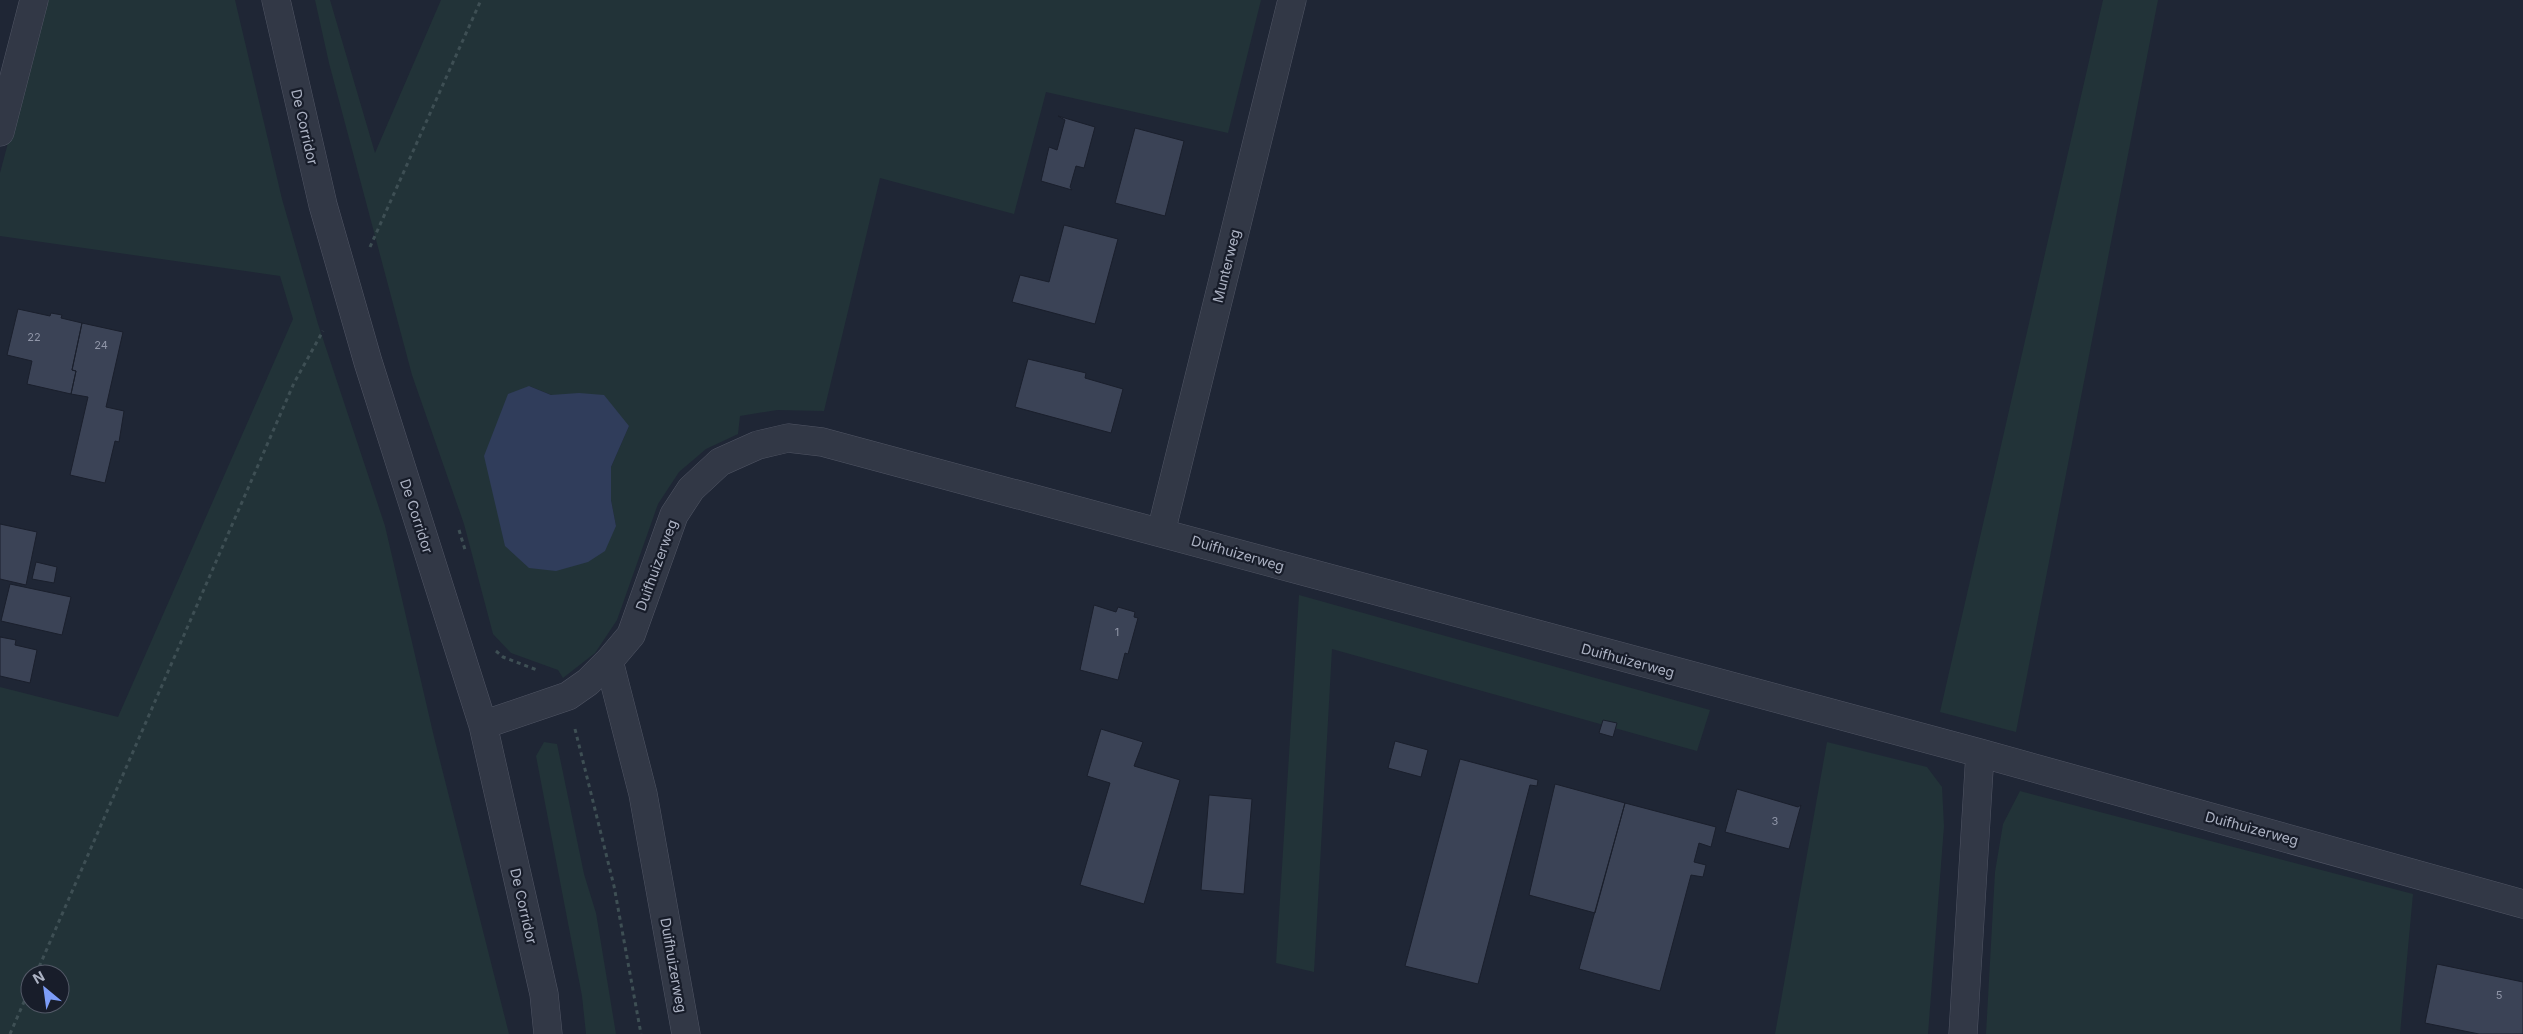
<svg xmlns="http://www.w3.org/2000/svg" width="2523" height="1034" viewBox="0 0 2523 1034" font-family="Inter,sans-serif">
<rect width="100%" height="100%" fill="#1f2635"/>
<path fill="#223338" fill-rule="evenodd" d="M46,0H235L282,199L318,324L385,526L434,737L509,1034H0V687L118,717L293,319L280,276L0,236V173ZM30,974H60V1004H30Z
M315,0H330L375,153L441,0H1261L1228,133L1046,92L1014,214L880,178L824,411L777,410L740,416L738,434L706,449L679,472L658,504L617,620L595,653L563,678L558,670L511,653L493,634L464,524L412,375L329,63ZM529,386L629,426L611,467V500L616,526Z
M2103,0H2158L2016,732L1940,712Z
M1299,595L1710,710L1697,751L1332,649L1314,972L1276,963Z
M544,742L557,744L584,874L596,913L616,1034H586L582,996L536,756Z
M1827,742L1927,767L1942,787L1944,826L1928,1034H1775Z
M2020,791L2413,894L2400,1034H1986L1995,872L2003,824Z"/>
<path fill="#303d5b" d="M529,386L551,395L579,393L604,395L629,426L611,467V500L616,526L605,551L588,562L556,571L529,568L505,546L484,456L508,394Z"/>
<path fill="#3b4356" stroke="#1a1f2c" d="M1058,116L1095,127L1084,168L1076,166L1070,187L1072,190L1041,181L1049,147L1057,150L1065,120Z
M1135,128L1184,141L1165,216L1115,203Z
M1064,225L1118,239L1095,324L1012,302L1020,275L1049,282Z
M18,309L50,316L51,313L62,315L61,318L82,323L72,370L76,371L71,394L27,384L32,361L7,355Z
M82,323L123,332L106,407L124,411L119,442L115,441L105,483L70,475L88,397L71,394L76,371L72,370Z
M1028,359L1086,373L1085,378L1123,389L1111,433L1015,407Z
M0,524L37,532L26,585L0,579Z
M36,562L57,567L54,583L32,579Z
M10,584L71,597L62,635L1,621Z
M1094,605L1116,612L1118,607L1135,612L1134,617L1138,618L1128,654L1125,653L1118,680L1080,670Z
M0,637L16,640L15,645L37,650L30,683L0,676Z
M1603,720L1617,723L1613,737L1599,733Z
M1101,729L1143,742L1134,766L1180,780L1144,904L1080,885L1110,783L1087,776Z
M1395,741L1428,750L1421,777L1388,768Z
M1460,759L1538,780L1537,786L1530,785L1478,984L1405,966Z
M1555,784L1625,803L1595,913L1529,895Z
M1737,789L1798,807L1801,805L1789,849L1725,832Z
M1209,795L1252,799L1244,894L1201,890Z
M1625,803L1716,827L1711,847L1699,843L1694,862L1706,865L1703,877L1691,875L1660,991L1579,969Z
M2437,964L2523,982V1034H2479L2425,1023Z"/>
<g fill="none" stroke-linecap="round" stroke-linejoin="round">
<defs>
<path id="street" d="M276,0L323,205L368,362L483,725L544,994L548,1034
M0,132L34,0
M1161,532L1292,0
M609,661L643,794L686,1034
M483,725L568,696L588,682L609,661L631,635L674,515L691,489L720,462L758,445L788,438L822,442L1980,753L2523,904
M1963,1034L1980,753"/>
</defs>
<use href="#street" stroke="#505564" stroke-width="29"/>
<path stroke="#3e4f54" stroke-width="3" stroke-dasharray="4 4" stroke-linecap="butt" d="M370,247L481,0
M459,530L466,553
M496,651L503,657L537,670
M575,729L614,886L641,1034
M36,974L294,383L323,331
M10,1034L30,988"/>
<use href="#street" stroke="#323846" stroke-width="28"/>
</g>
<g text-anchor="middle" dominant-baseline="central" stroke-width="4.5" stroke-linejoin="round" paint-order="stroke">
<g font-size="11" fill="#9096a8">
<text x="34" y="337">22</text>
<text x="101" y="345">24</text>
<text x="1117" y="632">1</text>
<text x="1775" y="821">3</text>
<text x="2499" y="995">5</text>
</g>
<g font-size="14" fill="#acb2c3" stroke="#181d2a">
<text transform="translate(305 127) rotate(77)">De Corridor</text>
<text transform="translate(1226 266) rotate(-76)">Munterweg</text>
<text transform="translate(417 516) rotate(72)">De Corridor</text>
<text transform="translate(1238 553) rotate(16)">Duifhuizerweg</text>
<text transform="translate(656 565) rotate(-70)">Duifhuizerweg</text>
<text transform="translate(1628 660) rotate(15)">Duifhuizerweg</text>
<text transform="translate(2252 828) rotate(15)">Duifhuizerweg</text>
<text transform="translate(524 906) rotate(77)">De Corridor</text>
<text transform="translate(674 965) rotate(80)">Duifhuizerweg</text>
</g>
</g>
<g transform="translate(45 989) rotate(331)"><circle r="24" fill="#181d2a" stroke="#535967"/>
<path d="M0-4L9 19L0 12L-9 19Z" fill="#7d9df7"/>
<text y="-8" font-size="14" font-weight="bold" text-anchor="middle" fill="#acb2c3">N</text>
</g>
</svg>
